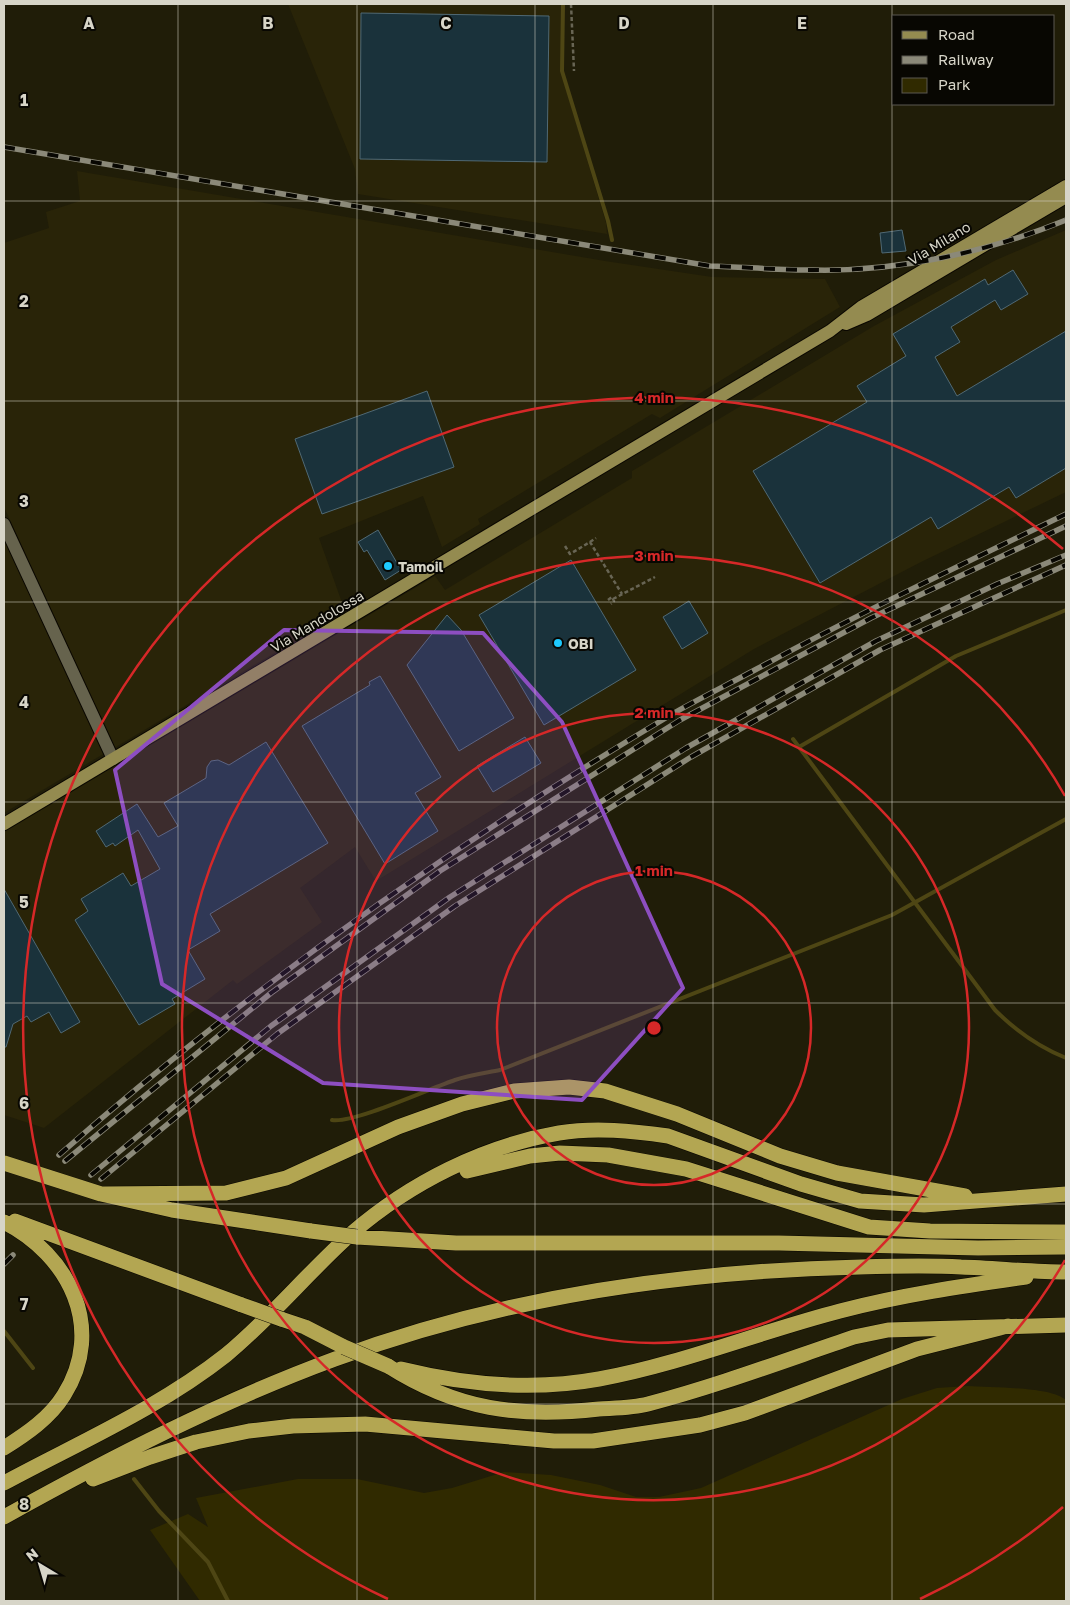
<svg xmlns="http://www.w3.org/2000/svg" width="1070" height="1605" viewBox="0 0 1070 1605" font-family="'Golos Text',sans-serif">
<rect width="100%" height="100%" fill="#201d08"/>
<path fill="#292408" d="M288,4H561V72L606,223L607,234L358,194L355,169Z
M77,171L605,261L712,277L825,279L840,307L660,418L652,414L478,519L480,524L442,547L423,496L319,538L345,611L114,748L4,507V243L49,228L46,212L80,201Z
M1066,230V492L921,562L754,649L376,881L355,847L300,888L322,922L237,984L233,980L44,1128L4,1115V832L435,576L445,590L632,478V471L644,464L874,326L996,260Z
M4,530L105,753L4,813Z"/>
<path fill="#302a00" d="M968,1386C991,1388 1050,1386 1066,1400V1601H200L150,1530L188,1514L208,1527L196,1498L298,1479H357L424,1493L452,1488L504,1472L551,1475L600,1485L636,1497H659L701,1488L902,1399L937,1388Z"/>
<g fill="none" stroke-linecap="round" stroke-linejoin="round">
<path stroke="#4e4614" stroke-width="4" d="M563,4L562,71L608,221L612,240
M793,739L995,1010C1016,1031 1039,1047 1066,1058
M799,747L956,656L1066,610
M332,1120C353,1124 431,1088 455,1080C469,1075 485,1073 500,1070L892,915L1066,819
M4,1331L33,1368
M134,1479L159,1511L208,1562L228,1601"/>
</g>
<path fill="#1a323b" stroke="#506974" d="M361,13L549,16L547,162L360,159Z
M902,230L906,251L882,253L880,233Z
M1013,270L1028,294L1001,310L995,300L951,327L960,342L935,357L957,396L1066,331V468L1016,498L1009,487L938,529L931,517L820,583L753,471L867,402L857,386L906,356L893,334L985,279L988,285Z
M427,391L454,467L322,514L295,439Z
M378,530L401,570L385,580L367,550L364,552L358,542Z
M571,560L636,670L544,725L479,615Z
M689,601L708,633L682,649L663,617Z
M447,615L461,630L514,718L459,751L407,665Z
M380,676L441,777L415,793L438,831L385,864L302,726L370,685L369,682Z
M525,737L541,763L493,792L477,766Z
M266,742L328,843L210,914L220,931L188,950L205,979L172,999L175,1004L139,1025L75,920L88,911L81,899L123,873L131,886L160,869L138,830L115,846L113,843L106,847L96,831L137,804L158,837L178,826L164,803L206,778L207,767L211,761L218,760L229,765Z
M4,889L80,1022L61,1033L49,1012L31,1022L27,1016L13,1024L6,1047H4Z"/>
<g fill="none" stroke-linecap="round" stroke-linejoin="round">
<defs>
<path id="minor" d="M4,524L113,759"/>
<path id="major" d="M846,324L867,315L1066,197
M4,824L830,331L861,307L1066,186"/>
<path id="highway" d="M4,1163L101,1194L172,1210L311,1231
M467,1171L530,1156L560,1153L608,1155L686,1169L869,1227L930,1231L1066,1232
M101,1194L226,1193L286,1178L398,1127L462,1104L514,1091L569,1087L605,1091L677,1114L780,1156L837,1173L965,1196
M15,1221L242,1305
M4,1222C69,1255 106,1328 64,1395C50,1418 26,1434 4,1448
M357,1237L456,1243H779L978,1248L1066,1247
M281,1319L305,1327L344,1347
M388,1366C457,1410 519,1418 599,1409C615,1408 633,1408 648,1404C717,1386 786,1360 854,1337L888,1330L1066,1325
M401,1369C466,1385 533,1391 599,1379C681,1364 759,1332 840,1311C901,1295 963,1286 1026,1277
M93,1479L150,1457L196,1442L249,1431L293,1426L365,1424L554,1441H593L700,1425L745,1413L917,1349L1008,1326
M4,1483C78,1443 159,1408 226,1355C271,1318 308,1272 352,1233C410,1183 483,1146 559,1133C595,1127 633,1131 668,1136L801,1184L860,1201L924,1205L1066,1194
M4,1517C110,1458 221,1401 335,1359C502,1297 683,1271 860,1267C893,1266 927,1265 961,1267C996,1268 1031,1272 1066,1272"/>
</defs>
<use href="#minor" stroke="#0a0700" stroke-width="14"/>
<use href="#major" stroke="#0a0700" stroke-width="14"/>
<use href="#highway" stroke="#0a0700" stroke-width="16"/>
<path stroke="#686554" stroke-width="2.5" stroke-dasharray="4 2.5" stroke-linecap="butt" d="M571,4L574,71
M590,542L596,538
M565,546L570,554L590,542L622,594
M613,599L655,577
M608,600L612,597L614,601L611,604"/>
<use href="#minor" stroke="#66634d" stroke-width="12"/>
<use href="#major" stroke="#948b50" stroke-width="12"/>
<use href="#highway" stroke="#b3a652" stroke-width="15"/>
<defs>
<path id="rail" d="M4,147L710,266C744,267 779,270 813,270C898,272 988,252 1066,220
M59,1155C249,988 457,842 674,713C704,696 735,681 764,665C864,611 965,563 1066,514
M65,1161L271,993L440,871L680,720L871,618L1066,526
M91,1175L271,1026L450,897L686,748L876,641L997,584L1066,555
M101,1179L277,1034L455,906L691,757L880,650L1066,565
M4,1264L13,1255"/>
</defs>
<use href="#rail" stroke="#8b8979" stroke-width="5.5"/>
<use href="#rail" stroke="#080702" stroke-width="4" stroke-dasharray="11" stroke-linecap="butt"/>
<defs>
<path id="highway-bridge" d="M311,1231L357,1237
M242,1305L281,1319
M344,1347L388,1366"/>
</defs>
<use href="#highway-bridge" stroke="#0a0700" stroke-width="16" stroke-linecap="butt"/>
<use href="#highway-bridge" stroke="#b3a652" stroke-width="15"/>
</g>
<path fill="#8d4ec1" fill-opacity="0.2" stroke="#8d4ec1" stroke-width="4" stroke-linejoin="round" d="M284,630L483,633L562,722L683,988L582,1100L323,1083L162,984L115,770Z"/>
<path fill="none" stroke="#d7d5c8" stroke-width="1" stroke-opacity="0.55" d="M178,4V1601M357,4V1601M535,4V1601M713,4V1601M892,4V1601M4,201H1066M4,401H1066M4,602H1066M4,802H1066M4,1003H1066M4,1204H1066M4,1404H1066"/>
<g fill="none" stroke="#d62828" stroke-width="2.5">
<circle cx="654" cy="1028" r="157"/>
<circle cx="654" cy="1028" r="315"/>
<path d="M1065 1260A472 472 0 1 1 1065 796"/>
<path d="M1063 1507A630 630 0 0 1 920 1599M388 1599A630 630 0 1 1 1063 549"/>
</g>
<g fill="#1ec9fd" stroke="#080702" stroke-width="2">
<circle cx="388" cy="566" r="5"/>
<circle cx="558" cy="643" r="5"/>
</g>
<g text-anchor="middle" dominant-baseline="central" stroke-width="4" stroke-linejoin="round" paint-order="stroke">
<g font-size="14" fill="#d7d5c8" stroke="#080702">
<text transform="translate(939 243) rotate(-31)">Via Milano</text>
<text transform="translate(317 621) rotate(-31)">Via Mandolossa</text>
</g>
<g font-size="14" font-weight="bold" fill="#d7d5c8" stroke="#080702" text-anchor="start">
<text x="398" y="566">Tamoil</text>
<text x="568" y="643">OBI</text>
</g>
</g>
<g font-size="16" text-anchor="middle" font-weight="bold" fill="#d7d5c8" stroke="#080702" stroke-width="4" stroke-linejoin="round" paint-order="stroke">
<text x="89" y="29">A</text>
<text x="268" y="29">B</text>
<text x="446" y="29">C</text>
<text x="624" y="29">D</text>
<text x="802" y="29">E</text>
<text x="24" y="106">1</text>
<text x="24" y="307">2</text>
<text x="24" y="507">3</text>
<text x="24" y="708">4</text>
<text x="24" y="908">5</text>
<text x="24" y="1109">6</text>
<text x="24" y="1310">7</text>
<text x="24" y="1510">8</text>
</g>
<circle cx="654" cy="1028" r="8" fill="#d62828" stroke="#080702" stroke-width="2.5"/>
<g font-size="15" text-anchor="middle" font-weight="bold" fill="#d62828" stroke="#080702" stroke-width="4" stroke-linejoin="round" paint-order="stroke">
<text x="654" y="403">4 min</text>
<text x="654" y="561">3 min</text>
<text x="654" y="718">2 min</text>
<text x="654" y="876">1 min</text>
</g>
<rect width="1070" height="1605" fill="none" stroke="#d7d5c8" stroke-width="10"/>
<rect x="892" y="15" width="162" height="90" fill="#080702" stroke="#5b5951"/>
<rect x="902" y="31" width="25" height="8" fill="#948b50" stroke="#5b5951"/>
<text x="938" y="40" font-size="15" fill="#d7d5c8">Road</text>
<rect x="902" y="56" width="25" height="8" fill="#8b8979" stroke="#5b5951"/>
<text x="938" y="65" font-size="15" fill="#d7d5c8">Railway</text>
<rect x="902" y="78" width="25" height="15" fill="#302a00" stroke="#5b5951"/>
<text x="938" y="90" font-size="15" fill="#d7d5c8">Park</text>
<g transform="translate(40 1565) rotate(322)" stroke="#080702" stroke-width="4" paint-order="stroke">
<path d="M0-4L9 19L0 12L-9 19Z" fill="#d7d5c8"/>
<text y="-8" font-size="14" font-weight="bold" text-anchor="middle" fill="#d7d5c8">N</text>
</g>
</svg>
